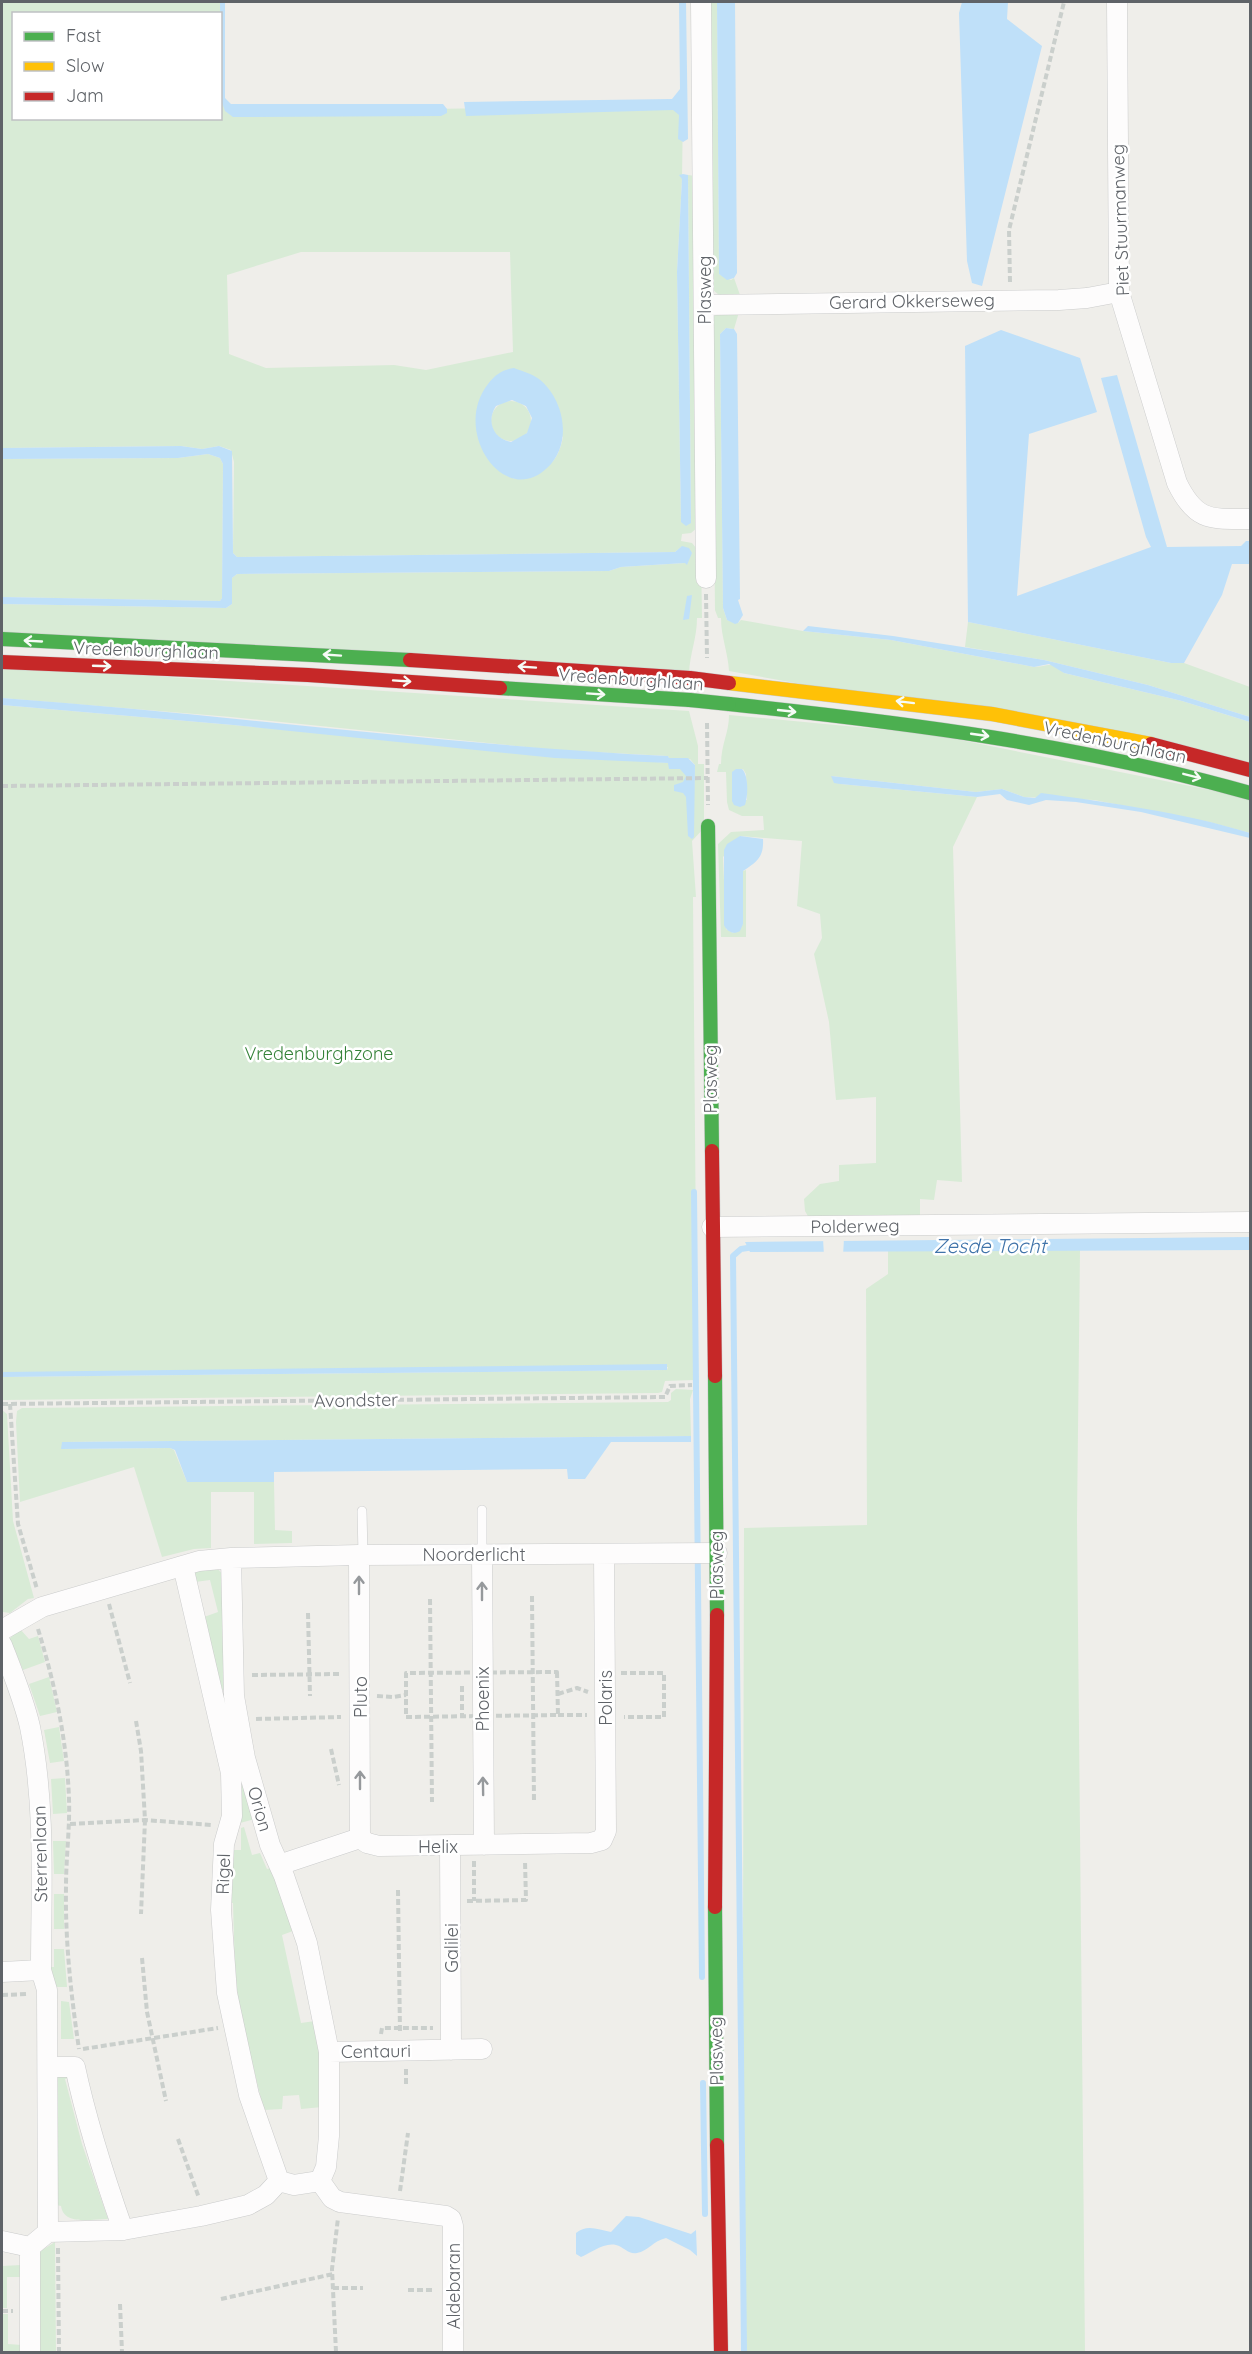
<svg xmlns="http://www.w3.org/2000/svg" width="1252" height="2354" viewBox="0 0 1252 2354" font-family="Quicksand,sans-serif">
<rect width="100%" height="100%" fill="#efeeea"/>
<path fill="#d8ebd6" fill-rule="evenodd" d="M2,2H222L223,103L235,112L683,105L682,179L677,272L681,522L691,523L688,175L696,176L698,527L691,533L682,534L681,541L692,543L701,554L702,618H697C697,638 690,653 689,673L2,634V604L226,608L232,604V578L237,574L609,571L621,567L685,563L692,553L681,547L675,552L237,557L233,553L234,462L231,450L219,446L202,449L181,446L2,448ZM14,14H220V118H14ZM301,252H510L513,352L426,370L394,365L266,368L229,354L227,275ZM493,378L563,437C560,452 555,463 541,471C517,487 503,477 486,456Z
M709,2H717L719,274L731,280L734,278L740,295H719L712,289Z
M719,312H739L734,329L726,328L720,334L723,608L727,620L738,623L741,620L803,631L891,640L1034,667C1049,667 1050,660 1064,673L1182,701L1250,722V765L729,671C728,652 721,637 721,618H718L715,610L712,318Z
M491 421a20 20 0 1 1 40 0a20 20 0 1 1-40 0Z
M208,454L220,458L223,464L222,598L220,601L2,597V459L178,458Z
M968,622L1171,663H1184L1250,687V717L1148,685L1044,660L965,647Z
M2,666L689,711L698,746V764H704V828L692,841L696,897H693L697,1366H694V1380L665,1381L662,1392L658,1393L2,1400V1377L667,1370L668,1367L2,1374V705L668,763L692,767V837L695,765L690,759L669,758L668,756L556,750L231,717L2,698Z
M729,715L930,734L1250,798V833L1209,822L1094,800L1024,797L1002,789L976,792L831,776L840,784L977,797L953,847L962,1182L937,1180L934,1200L920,1199V1219L809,1218L805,1211L804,1199L820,1184L839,1181V1165L876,1163V1097L836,1100L829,1022L814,954L822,938L820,914L797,906L802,841L740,836L723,857L726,929L733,933L743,924V871L746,870V937H721L718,844L731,832L764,830L763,816H742L729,810L727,802L726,772H717L719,764H721C721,744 729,733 729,715ZM743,769L746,774L747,800L732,801V773Z
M1080,1250L1077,1520L1085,2352H742L744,1528L867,1525L866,1289L888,1274V1251Z
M676,1389L693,1390L690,1399L691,1436L62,1442V1449L170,1448L174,1450L187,1482H274L275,1530L292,1531V1543L254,1544V1492H211V1548L194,1549L162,1557L134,1467L20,1502L16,1422L17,1411L22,1408L668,1402L671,1400V1393Z
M2,1410L7,1414L13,1521L34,1598L28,1599L10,1613L3,1612L2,1614Z
M217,1568L224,1576L227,1689L222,1690L204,1617L218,1612L210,1580L195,1582V1571Z
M20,1629L29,1639L38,1636L45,1662L23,1670L13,1646L8,1647L9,1639Z
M49,1677L57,1712L40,1716L29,1684Z
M59,1727L64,1761L50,1763L44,1730Z
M238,1753L255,1819L240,1823Z
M65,1778L67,1813L53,1814L51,1779Z
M244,1827L252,1855L260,1853L267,1869L273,1867L293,1931L282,1935L301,2023L315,2021L321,2044L322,2107L301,2109L299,2095L283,2096L282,2109L264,2110L242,2023L235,1976L233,1903H228L231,1850H241V1828Z
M53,1841H66L64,1874H54Z
M54,1894H64V1929H54Z
M54,1949H64L67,1987H55L46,1967H54Z
M61,2001L69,2002L74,2039H61Z
M57,2075L71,2077L65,2079L82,2144L108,2219C92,2219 64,2226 61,2206L56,2205L55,2080Z
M55,2242L56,2352H38L39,2252Z
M21,2265V2277H7V2308H2V2266Z
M2,2314H8V2344L22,2345V2352H2Z"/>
<path fill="#bfe0f9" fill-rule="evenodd" d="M220,2H225V98L231,104H443L447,109V113L441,116L233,117L225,111L221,100Z
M679,2H686L688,139L683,142L678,139L679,115L673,110L466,116L464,102L672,99L680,89Z
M717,2H735L737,273L734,278L727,280L719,274Z
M962,2H1008L1007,19L1042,46L982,286L972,283L967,261L959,13Z
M683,174L688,175L691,523L686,526L681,522L677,272L682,179L679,175Z
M726,328L734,329L737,334L740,599L738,600L743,615L738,623L735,624L727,620L723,608L720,334Z
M1001,330L1080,358L1097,412L1029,434L1017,596L1151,547L1146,537L1101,378L1117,375L1167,547L1241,546L1246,541H1250V564H1232L1222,595L1184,663H1171L968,622L965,346Z
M514,368C522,371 532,374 539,379C565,400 573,444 547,468C504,509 451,431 488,384C496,374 502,370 514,368ZM512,400L526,406L532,418L527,433L511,442C493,439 486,421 496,406Z
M181,446L202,449L219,446L232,451L233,553L237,557L675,552L682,546L689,548L692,553L687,565L685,563L621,567L609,571L237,574L232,578V604L226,608L2,604V597L220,601L222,598L223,464L220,458L208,454L178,458L2,459V448Z
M692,595L689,619L683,620L687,596Z
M808,626L893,636L1044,660L1148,685L1250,717V722L1182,701L1064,673L1049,664L1034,667L891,640L803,631Z
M2,698C224,714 445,745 668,756L669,758H688L695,765L694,837L692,839L688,836L686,797L683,793L674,791V785L683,782L686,776L680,769H669L668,763L555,758L233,725L2,705Z
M736,769H742C749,776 748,796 745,805L740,807L734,805L732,801V772Z
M831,776L976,792L1002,789L1024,797L1035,798L1041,793C1111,803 1182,812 1250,833V838L1141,812L1076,802L1046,800L1029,805L1007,800L1000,794L977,797L840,784L834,783Z
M740,836L763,839C764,857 757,862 743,871V924L740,931C734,935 727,932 724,925V850L727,844Z
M1250,1237V1250L750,1252L745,1242Z
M667,1364V1370L2,1377V1372Z
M691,1436V1442H611L585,1479H568L567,1469L274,1472V1482H187L175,1450L170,1448L61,1449L62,1442Z
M626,2216L639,2217L691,2234L696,2230L697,2256L690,2250L666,2238C653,2241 648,2251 637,2253C629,2255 624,2247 616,2245C604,2242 591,2253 581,2257L576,2254V2233C586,2224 598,2229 611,2232Z"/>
<path fill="#efeeea" d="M823,1238H844L843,1256H824Z"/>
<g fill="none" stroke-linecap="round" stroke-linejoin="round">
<path stroke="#bfe0f9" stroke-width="6" d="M694,1192L702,1977
M703,2083L705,2214
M744,2352L733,1256L741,1249L754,1247"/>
<defs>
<path id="lane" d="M482,1510V1554
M362,1511L363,1555"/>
<path id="street" d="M701,2L706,578
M1117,2L1119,292L1177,483C1196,522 1211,519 1250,519
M705,305L1059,300L1087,298L1119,292
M712,1227L1250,1222
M482,1554L484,1845
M359,1555L360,1838
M231,1558L234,1696L245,1758L270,1845L284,1876L307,1943L329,2052V2136L326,2167L320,2181
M183,1566L231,1773L232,1816L224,1844L221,1910L227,1993L249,2095L279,2181
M2,1630L42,1607L199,1561L231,1558L359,1555L717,1553
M2,1645C12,1671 24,1700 30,1727C46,1806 41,1889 41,1970L47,1990L48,2232L30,2247V2352
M450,1846L451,2050
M279,1865L360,1838L367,1843L379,1846L591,1843L602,1840L606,1831L604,1555
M2,1972L41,1970
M329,2052L482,2049
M48,2067H75C87,2123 104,2176 123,2230
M48,2232L123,2230L201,2216L248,2205L266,2195L279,2181L294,2185L320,2181L332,2198L340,2202L446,2216L451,2219L453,2226V2352
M2,2241L30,2247"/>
<path id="fast" d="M2,639L410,660
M500,688L690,700
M729,704C908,723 1076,744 1250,793
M708,826L712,1151
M715,1376L717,1615
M715,1907L717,2145"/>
<path id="slow" d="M729,683L992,714L1151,744"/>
<path id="jam" d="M410,660L690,678
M2,662L308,675L500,688
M1151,744L1250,770
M712,1151L715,1376
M715,1907L717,1615
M717,2145L721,2352"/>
</defs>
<use href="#lane" stroke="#cbcccc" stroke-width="10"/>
<use href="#street" stroke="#cbcccc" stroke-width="21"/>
<use href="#fast" stroke="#cacacb" stroke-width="15"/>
<use href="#slow" stroke="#cacacb" stroke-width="15"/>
<use href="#jam" stroke="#cacacb" stroke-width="15"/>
<path stroke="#cacfcc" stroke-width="4" stroke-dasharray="6 3" stroke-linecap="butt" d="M1010,282L1009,230L1064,2
M706,594L707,658
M707,723L708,805
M2,786L708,778
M2,1404L665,1397L670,1386L692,1385
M10,1404L18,1524L37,1589
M532,1596L534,1801
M430,1599L432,1802
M109,1604L130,1683
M308,1613L310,1696
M38,1629C55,1684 67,1741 69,1799C70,1828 66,1857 66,1886C65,1941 71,1995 79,2049
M557,1672L558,1715L406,1717V1673Z
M621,1673H664V1717H624
M252,1675L341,1674
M462,1686V1716
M558,1694L577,1688L588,1692
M377,1696L393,1697L406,1695
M558,1715H587
M256,1719L341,1717
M136,1721L141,1751L145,1820L141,1914
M331,1749L339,1785
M70,1824L145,1820L212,1825
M474,1861V1901
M398,1890L400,2032
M467,1901L526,1900L525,1861
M142,1958L147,2012L166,2101
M2,1995L28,1994
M381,2034L382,2028H433
M83,2049L218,2028
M406,2069V2086
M178,2139L199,2198
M400,2191L408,2133
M58,2248L59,2352
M333,2288H363
M408,2290H434
M221,2299L333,2274
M120,2304L122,2352
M2,2311H13
M336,2352L332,2269L338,2218"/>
<use href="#lane" stroke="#fdfcfc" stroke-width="9"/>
<use href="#street" stroke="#fdfcfc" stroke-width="20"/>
<use href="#fast" stroke="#4caf50" stroke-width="14"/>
<use href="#slow" stroke="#ffc107" stroke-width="14"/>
<use href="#jam" stroke="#c62828" stroke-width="14"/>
<defs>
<path id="fast-bridge" d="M690,700L729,704"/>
<path id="jam-bridge" d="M690,678L729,683"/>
</defs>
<use href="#fast-bridge" stroke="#cacacb" stroke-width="15" stroke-linecap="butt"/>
<use href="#jam-bridge" stroke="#cacacb" stroke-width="15" stroke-linecap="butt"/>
<use href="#fast-bridge" stroke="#4caf50" stroke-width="14"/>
<use href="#jam-bridge" stroke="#c62828" stroke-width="14"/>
</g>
<defs><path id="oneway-shaft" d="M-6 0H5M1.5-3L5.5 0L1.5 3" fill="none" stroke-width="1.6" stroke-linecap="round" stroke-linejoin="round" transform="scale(1.5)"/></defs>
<g stroke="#f6fbf6">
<use href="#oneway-shaft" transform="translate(33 641) rotate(-177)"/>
<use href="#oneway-shaft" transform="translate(332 655) rotate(-176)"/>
<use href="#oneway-shaft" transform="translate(102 666) rotate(2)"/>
<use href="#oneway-shaft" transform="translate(527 667) rotate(-176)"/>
<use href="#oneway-shaft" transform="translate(402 681) rotate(4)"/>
<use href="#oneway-shaft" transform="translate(596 694) rotate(4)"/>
<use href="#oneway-shaft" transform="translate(905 702) rotate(-173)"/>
<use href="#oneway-shaft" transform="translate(787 711) rotate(6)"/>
<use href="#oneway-shaft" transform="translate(980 735) rotate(8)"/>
<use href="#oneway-shaft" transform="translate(1192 776) rotate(14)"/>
</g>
<g stroke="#96999c">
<use href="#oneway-shaft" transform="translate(359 1585) rotate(-90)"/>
<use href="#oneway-shaft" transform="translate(482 1591) rotate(-90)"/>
<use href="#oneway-shaft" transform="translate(360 1780) rotate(-90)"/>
<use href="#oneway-shaft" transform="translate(483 1786) rotate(-91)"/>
</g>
<g text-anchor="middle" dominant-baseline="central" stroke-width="5" stroke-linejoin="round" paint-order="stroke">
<g font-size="18" fill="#5f6368" stroke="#fff">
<text transform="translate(1120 220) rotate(-92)">Piet Stuurmanweg</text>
<text transform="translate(704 290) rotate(-90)">Plasweg</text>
<text transform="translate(912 301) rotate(-1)">Gerard Okkerseweg</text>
<text transform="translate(146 650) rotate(2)">Vredenburghlaan</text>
<text transform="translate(631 679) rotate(4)">Vredenburghlaan</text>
<text transform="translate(1115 742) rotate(12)">Vredenburghlaan</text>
<text transform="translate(710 1079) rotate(-90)">Plasweg</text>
<text transform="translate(855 1226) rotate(-1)">Polderweg</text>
<text transform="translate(356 1400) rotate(-1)">Avondster</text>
<text x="474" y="1554">Noorderlicht</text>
<text transform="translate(716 1565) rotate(-90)">Plasweg</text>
<text transform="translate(360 1697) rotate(-90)">Pluto</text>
<text transform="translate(605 1698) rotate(-90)">Polaris</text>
<text transform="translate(482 1699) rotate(-90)">Phoenix</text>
<text transform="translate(260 1809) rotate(74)">Orion</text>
<text x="438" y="1846">Helix</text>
<text transform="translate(40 1854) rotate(-91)">Sterrenlaan</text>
<text transform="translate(223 1874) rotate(-88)">Rigel</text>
<text transform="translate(451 1948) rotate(-90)">Galilei</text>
<text transform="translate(376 2051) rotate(-1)">Centauri</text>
<text transform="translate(716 2051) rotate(-91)">Plasweg</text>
<text transform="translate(453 2286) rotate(-90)">Aldebaran</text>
</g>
<g font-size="18" fill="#348238" stroke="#fff">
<text x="319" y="1053">Vredenburghzone</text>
</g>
<g font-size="20" font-style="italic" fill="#4174aa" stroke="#fff">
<text x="990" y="1245">Zesde Tocht</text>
</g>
</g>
<rect width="1252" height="2354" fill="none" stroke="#5f6368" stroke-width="6"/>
<rect x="12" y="12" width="210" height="108" fill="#ffffff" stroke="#bfc1c3" stroke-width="1.5"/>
<rect x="24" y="32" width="30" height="9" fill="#4caf50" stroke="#bfc1c3" stroke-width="1.5"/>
<text x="66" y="42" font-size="18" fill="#5f6368">Fast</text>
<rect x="24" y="62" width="30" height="9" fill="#ffc107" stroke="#bfc1c3" stroke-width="1.5"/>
<text x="66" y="72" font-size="18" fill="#5f6368">Slow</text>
<rect x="24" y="92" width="30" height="9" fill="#c62828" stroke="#bfc1c3" stroke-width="1.5"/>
<text x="66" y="102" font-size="18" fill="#5f6368">Jam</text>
</svg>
